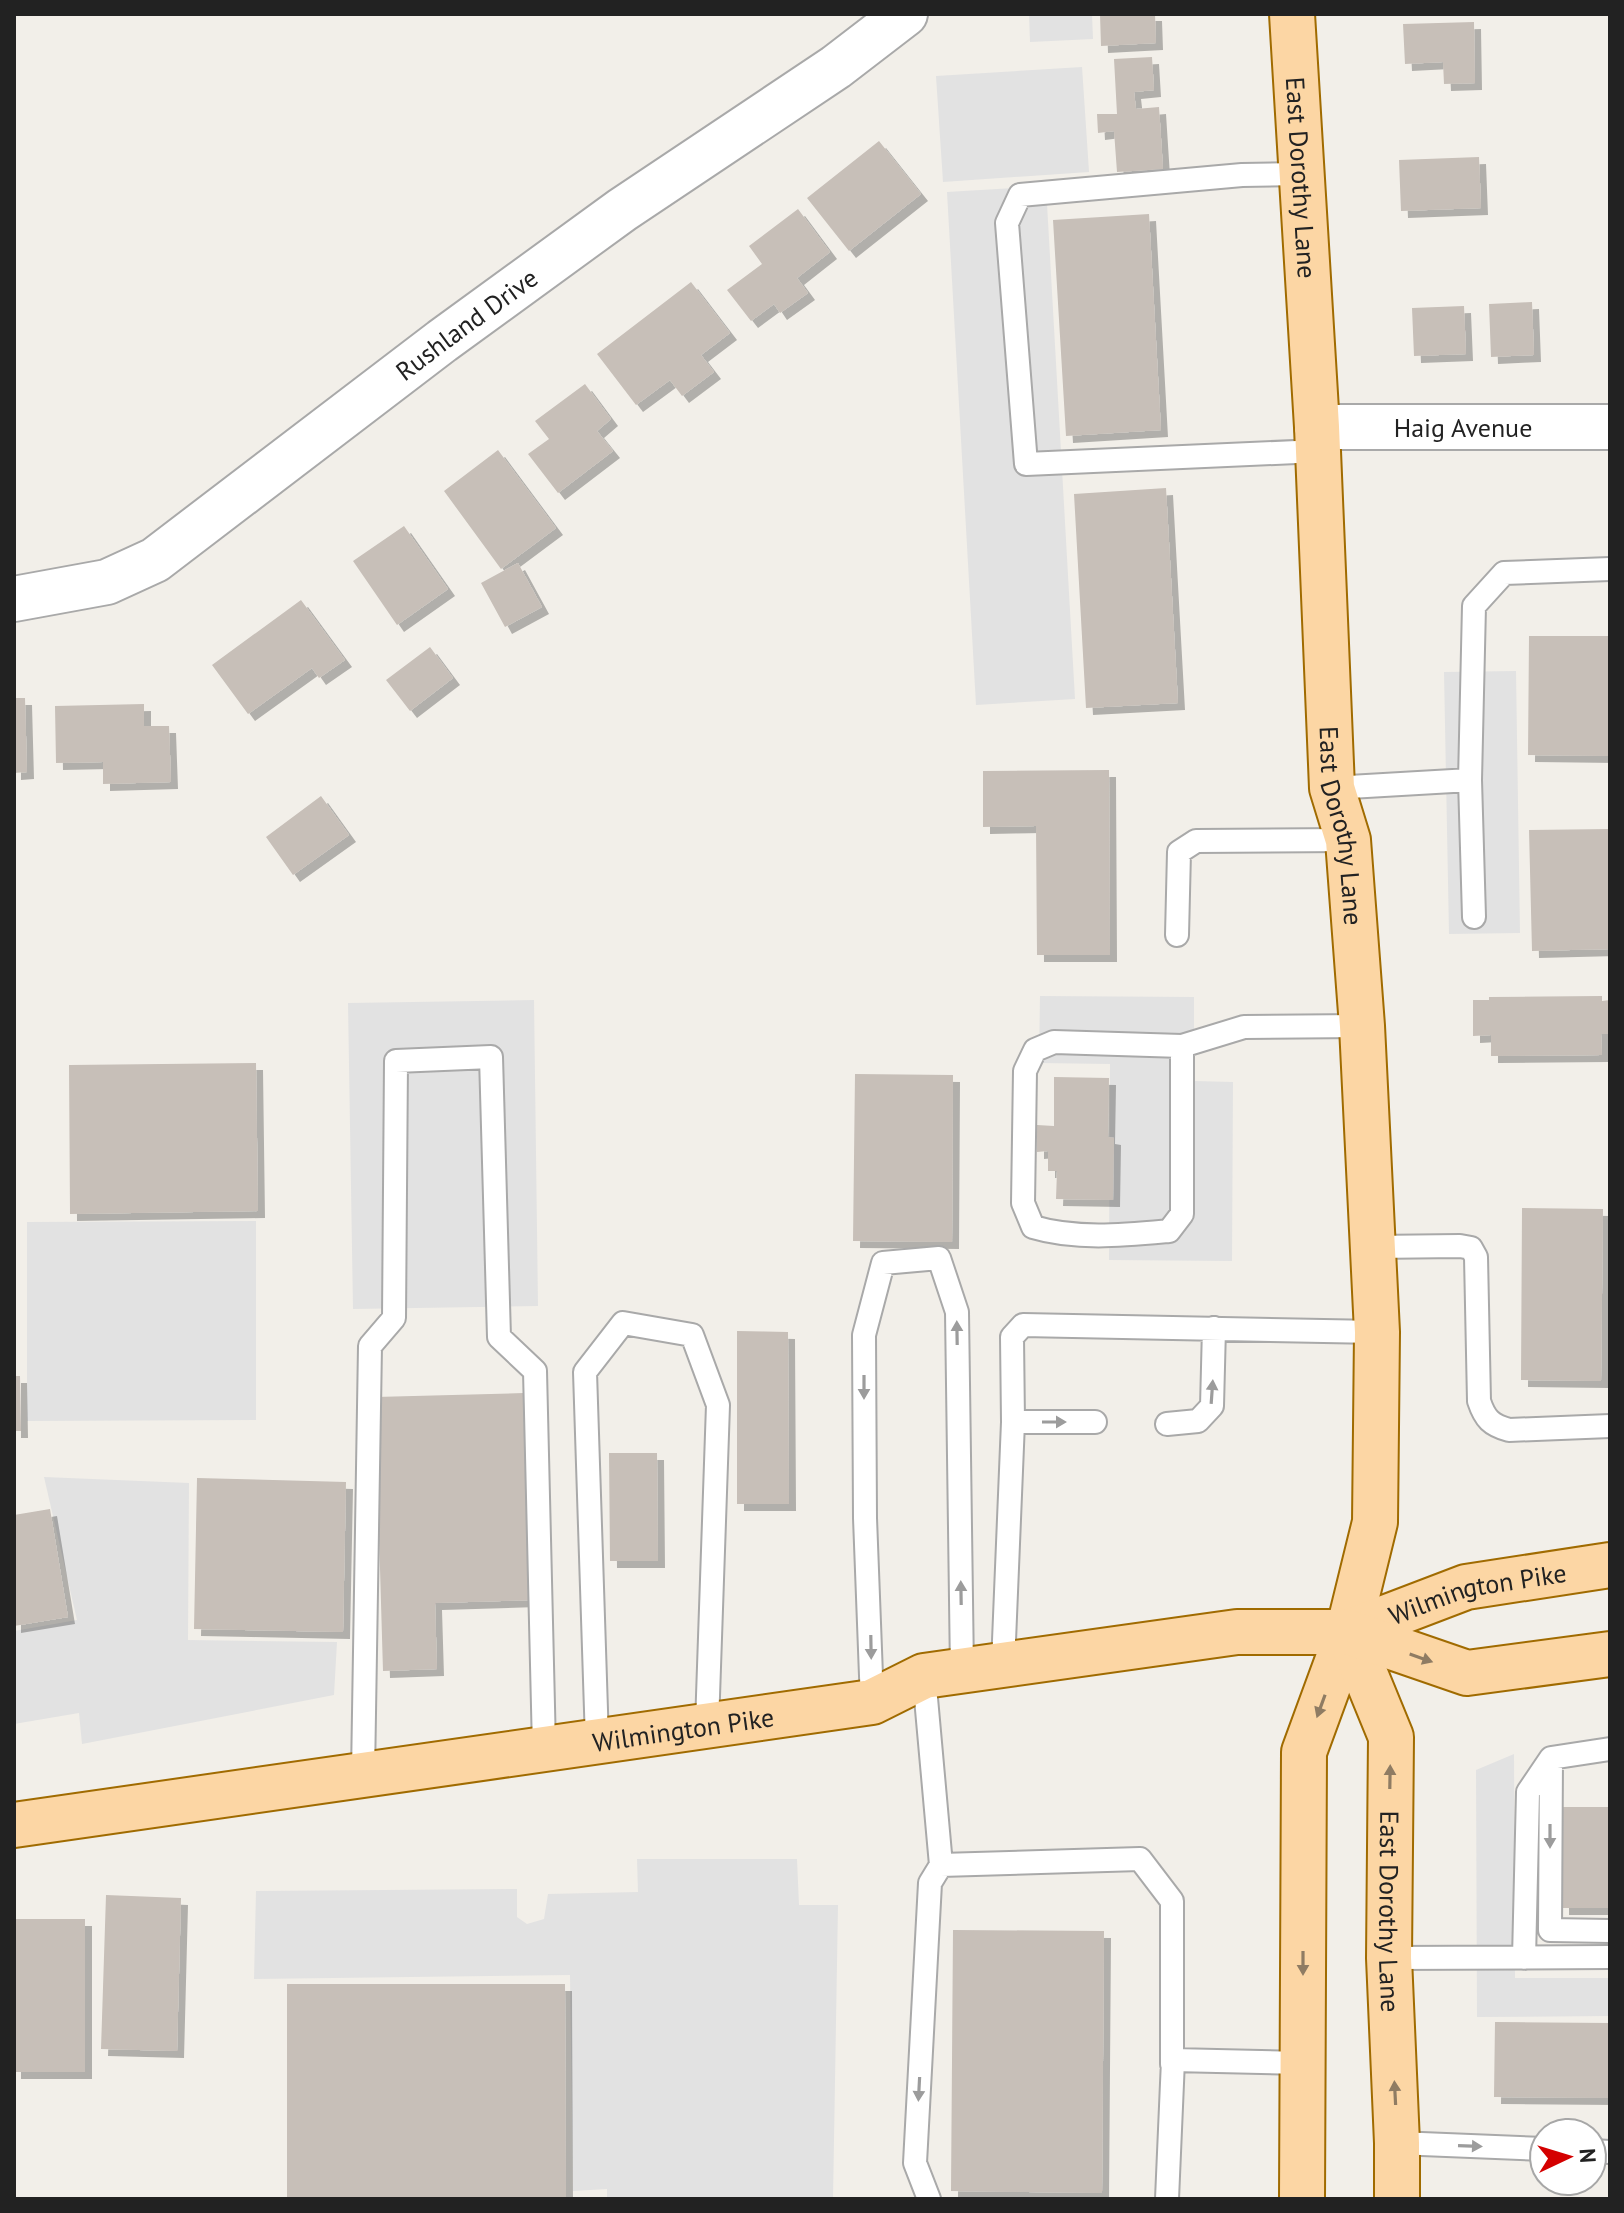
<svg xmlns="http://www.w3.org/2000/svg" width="1624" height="2213" viewBox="0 0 1624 2213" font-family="'PT Sans',sans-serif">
<defs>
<filter id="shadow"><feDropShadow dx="7" dy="7" stdDeviation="0" flood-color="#0004"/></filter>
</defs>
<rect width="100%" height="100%" fill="#f2efe9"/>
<path fill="#e2e2e2" d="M1029,14H1092L1093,39L1030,42Z
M1082,67L1089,172L943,182L936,76Z
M1046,186L1075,699L976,705L947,192Z
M1516,671L1520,933L1449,934L1444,672Z
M1040,996L1194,997V1081L1233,1082L1232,1261L1109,1260L1110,1064L1039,1063Z
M534,1000L538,1306L353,1309L348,1003Z
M256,1221V1420L27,1421V1222Z
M44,1477L189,1483L188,1640L337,1642L334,1695L82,1744L79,1713L14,1724V1631L77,1620Z
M1514,1754L1515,1978H1610V2016L1477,2017L1476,1770Z
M637,1859H797L799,1905H838L833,2199H607V2189L573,2191L570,1975L254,1979L256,1891L517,1889V1917L527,1924L544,1919L548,1894L638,1892Z"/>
<path fill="#c7bfb8" filter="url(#shadow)" d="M1100,14H1155L1156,43L1101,46Z
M1474,22L1475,83L1444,84L1443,62L1405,64L1403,24Z
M1152,57L1154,90L1134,92L1136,109L1159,107L1163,169L1117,172L1114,131L1098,133L1097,114H1117L1114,59Z
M879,141L921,194L849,251L807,198Z
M1479,157L1481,208L1401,211L1399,160Z
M798,209L830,252L797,278L808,293L780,313L774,304L751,321L727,290L762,264L749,246Z
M1149,214L1161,430L1066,436L1053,220Z
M691,282L730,333L701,355L714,372L682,396L670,380L636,405L597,354Z
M1532,302L1534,355L1491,357L1489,304Z
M1464,306L1466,354L1414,356L1412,308Z
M585,384L611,419L597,431L613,451L558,493L528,454L549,439L535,421Z
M498,450L556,528L501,569L444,491Z
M1166,488L1178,703L1086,708L1074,494Z
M404,526L448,589L397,625L353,561Z
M518,563L542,607L505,627L481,583Z
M301,600L345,660L319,678L312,668L248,714L212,665Z
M1529,636H1610V756L1528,755Z
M430,647L453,678L410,711L386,680Z
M14,698H25L27,772L14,773Z
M144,704V726H169L171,782L103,784V762L56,763L55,706Z
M1109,770L1110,955H1037L1036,826L983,827V771Z
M321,796L349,835L293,875L266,837Z
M1610,829V949L1532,951L1529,830Z
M1602,996V1001L1610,1000V1034H1601L1602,1055L1491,1056V1035L1473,1036V1000H1489V997Z
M256,1063L258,1211L70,1214L69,1065Z
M855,1074L953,1075L952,1242L853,1241Z
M1054,1077L1109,1078L1108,1137L1114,1138L1113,1200L1056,1199L1057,1171H1048V1151L1037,1152V1125L1054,1126Z
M1522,1208L1603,1209L1601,1381L1521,1380Z
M737,1331L788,1332L789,1504H737Z
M14,1376H20L21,1431H14Z
M524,1393L531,1600L435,1603L437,1669L383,1671L375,1397Z
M609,1453H657L658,1561H610Z
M197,1478L346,1482L343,1632L194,1629Z
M50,1509L68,1617L14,1626V1515Z
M1562,1807H1610V1908H1562Z
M106,1895L181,1898L177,2051L101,2049Z
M14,1919H85V2072H14Z
M953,1930L1104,1931L1102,2193L951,2191Z
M287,1984H565L566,2199H287Z
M1495,2022L1610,2023V2098L1494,2097Z"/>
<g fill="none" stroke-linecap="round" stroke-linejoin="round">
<defs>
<path id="service" d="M1301,174L1242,175L1020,195L1007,223L1026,464L1318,451
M1470,780L1474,917
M1332,788L1470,780L1474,606L1504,573L1610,569
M1177,935L1179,852L1196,841L1348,840
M1182,1046V1214L1169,1231C1125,1235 1076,1240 1033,1227L1023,1203L1025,1071L1035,1050L1054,1042L1182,1046L1244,1027L1362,1026
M1372,1247L1460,1246L1471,1248L1476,1257L1479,1401C1485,1419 1491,1425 1509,1430L1610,1426
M1013,1422H1095
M1167,1424L1198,1421L1212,1406L1214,1328
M1003,1665L1013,1422L1012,1337L1023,1325L1377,1332
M924,1676L941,1865L930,1883L915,2163L929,2199
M872,1702L865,1518L864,1335L883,1263L939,1258L957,1312L962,1671
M597,1741L585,1372L623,1323L692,1335L718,1405L707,1725
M1551,1759L1550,1930L1610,1931
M363,1774L370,1346L394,1318L396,1061L491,1057L499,1337L535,1371L544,1748
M941,1865L1140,1859L1172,1901V2064
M1389,1958L1610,1957
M1524,1958L1528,1792L1551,1758L1610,1749
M1397,2143L1544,2149
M1592,2151L1610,2152
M1167,2199L1173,2060L1302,2063"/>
<g id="minor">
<path id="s1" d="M1317,427H1610"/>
<path id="s2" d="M14,599L107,582L155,560L442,341L622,210L836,67L905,14"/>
</g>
<g id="primary">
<path id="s3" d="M1292,14L1317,427L1332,788L1348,840L1362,1026L1377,1332L1375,1522L1348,1632L1304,1752L1302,2199"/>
<path id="s4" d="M1348,1632L1391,1737L1389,1958L1397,2143V2199"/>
<path id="s5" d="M1348,1632L1466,1587L1610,1565"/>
<path id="s6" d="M14,1825L872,1702L924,1676L1237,1632H1348L1467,1673L1610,1654"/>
</g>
</defs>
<use href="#service" stroke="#a9a9a9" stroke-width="26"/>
<use href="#minor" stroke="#a9a9a9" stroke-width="48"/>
<use href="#primary" stroke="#a06b00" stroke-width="48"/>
<use href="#service" stroke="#fff" stroke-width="22"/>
<use href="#minor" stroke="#fff" stroke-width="44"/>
<use href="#primary" stroke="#fcd6a4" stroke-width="44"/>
</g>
<defs><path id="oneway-solid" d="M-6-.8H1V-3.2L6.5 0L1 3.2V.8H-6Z" transform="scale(2)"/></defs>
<g fill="#9c9c9c">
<use href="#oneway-solid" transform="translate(957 1333) rotate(-91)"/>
<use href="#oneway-solid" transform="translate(864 1387) rotate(90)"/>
<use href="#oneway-solid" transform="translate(1212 1392) rotate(-86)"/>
<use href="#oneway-solid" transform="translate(1054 1422)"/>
<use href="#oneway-solid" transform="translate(961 1593) rotate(-91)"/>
<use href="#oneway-solid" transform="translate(871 1647) rotate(89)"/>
<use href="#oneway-solid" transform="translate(1550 1836) rotate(90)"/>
<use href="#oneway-solid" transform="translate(919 2089) rotate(93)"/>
<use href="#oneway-solid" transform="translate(1470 2146) rotate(2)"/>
</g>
<g fill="#8f7c63">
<use href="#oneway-solid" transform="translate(1421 1658) rotate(19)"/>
<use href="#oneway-solid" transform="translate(1321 1706) rotate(110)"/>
<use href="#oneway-solid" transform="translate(1390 1777) rotate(-89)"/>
<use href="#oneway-solid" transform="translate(1303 1963) rotate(90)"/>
<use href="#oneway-solid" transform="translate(1395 2093) rotate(-93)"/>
</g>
<g text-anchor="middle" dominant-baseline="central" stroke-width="6" stroke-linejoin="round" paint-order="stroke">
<g font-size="26" fill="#222" stroke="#fff">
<text stroke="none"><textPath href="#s3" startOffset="164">East Dorothy Lane</textPath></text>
<text stroke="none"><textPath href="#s2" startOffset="538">Rushland Drive</textPath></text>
<text stroke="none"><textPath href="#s1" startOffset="146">Haig Avenue</textPath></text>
<text stroke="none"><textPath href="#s3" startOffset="814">East Dorothy Lane</textPath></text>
<text stroke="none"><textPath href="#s5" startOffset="136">Wilmington Pike</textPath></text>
<text stroke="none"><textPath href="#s6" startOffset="676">Wilmington Pike</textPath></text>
<text stroke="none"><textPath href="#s4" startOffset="288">East Dorothy Lane</textPath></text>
</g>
</g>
<rect width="1624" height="2213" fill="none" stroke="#222222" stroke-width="32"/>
<g transform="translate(1568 2157) rotate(86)"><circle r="38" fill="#ffffff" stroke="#a7a7a7" stroke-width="2"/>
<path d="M0-6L14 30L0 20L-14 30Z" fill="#d40000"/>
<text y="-12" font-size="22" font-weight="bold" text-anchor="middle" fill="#222222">N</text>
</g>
</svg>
